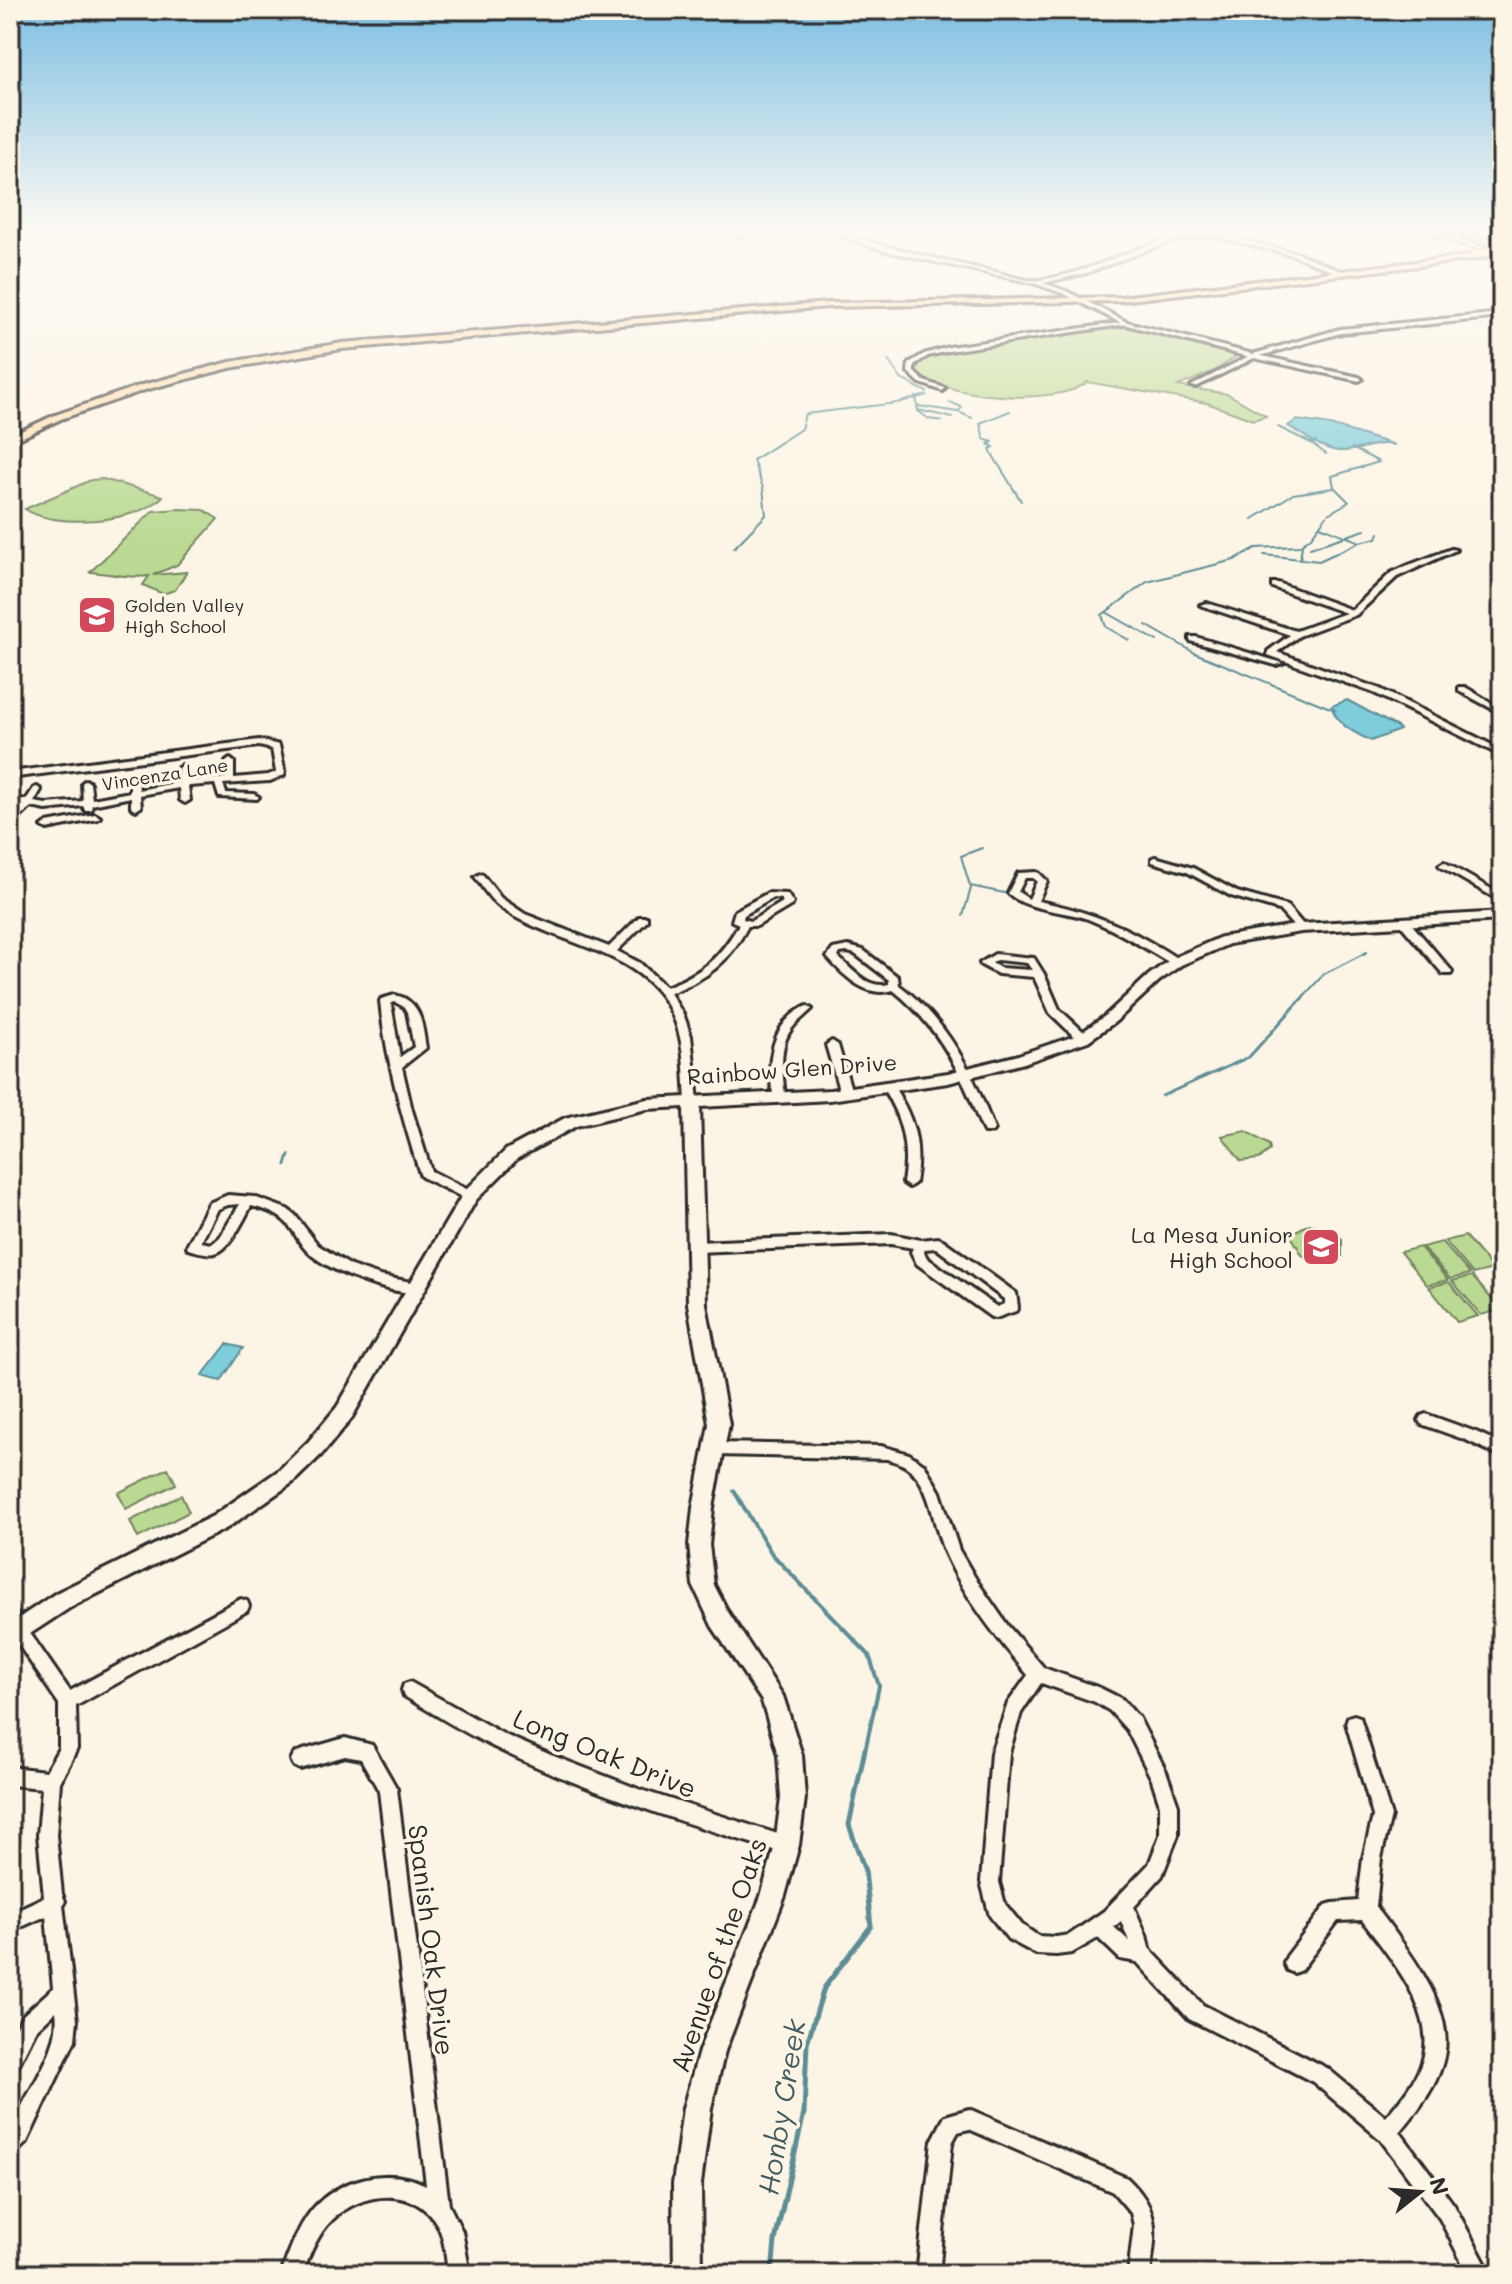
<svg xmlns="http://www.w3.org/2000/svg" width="1512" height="2284" viewBox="0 0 1512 2284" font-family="Mali,sans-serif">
<rect width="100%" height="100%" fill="#fcf5e5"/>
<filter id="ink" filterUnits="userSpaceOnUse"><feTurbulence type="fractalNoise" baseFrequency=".0125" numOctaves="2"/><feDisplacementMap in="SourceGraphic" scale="16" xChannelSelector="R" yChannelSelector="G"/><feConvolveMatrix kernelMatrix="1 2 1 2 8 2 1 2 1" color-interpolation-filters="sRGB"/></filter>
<g filter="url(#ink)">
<path fill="#bad992" stroke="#72825e" stroke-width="2" d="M1126,327L1237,356L1216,370L1178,386L1228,394L1266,416L1253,420L1207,403L1087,382C1060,407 937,398 916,371L921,361L942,353Z
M103,479L163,496C140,523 53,529 25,509L91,480Z
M179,509L204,510L218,519L177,565L153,575L187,572L175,590L163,594L143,585L149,576C127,579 109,573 90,572L153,511Z
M1246,1131L1269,1145L1270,1150L1259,1159L1241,1161L1222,1136Z
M1309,1224L1332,1231L1342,1239V1256L1321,1264L1302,1255L1290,1234Z
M1465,1236L1493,1269L1473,1274L1445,1241Z
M1442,1242L1470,1274L1450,1279L1422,1247Z
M1420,1247L1448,1280L1427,1285L1400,1252Z
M1472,1276L1501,1310L1481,1315L1452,1281Z
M1449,1282L1478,1316L1457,1322L1429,1287Z
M168,1468L176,1484L126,1509L118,1493Z
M181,1495L189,1512L138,1538L130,1521Z"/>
<path fill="#7ecddb" stroke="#5d8c95" stroke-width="2" d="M1297,420L1330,425L1395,445C1378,442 1369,447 1352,450C1329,456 1307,437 1288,426Z
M1347,700L1399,728L1400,730L1371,741C1355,733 1335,724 1332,706Z
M227,1344L243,1348L221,1381L202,1376Z"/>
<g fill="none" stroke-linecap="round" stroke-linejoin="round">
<path stroke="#5d8c95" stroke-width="2" d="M319,231L381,233L412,239
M888,360L901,379L927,392
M916,397L918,411L929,419L942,421
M949,402L962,407L958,412L972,418
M918,406L958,412
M918,410L953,418
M1010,411L980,423L984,439L993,442L988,444L994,447L990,449L992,454L1021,501
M1278,427L1311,443
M1316,442L1311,443L1326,454
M1253,519L1293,494L1334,488
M1360,542L1377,538L1379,533
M734,548L766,515L763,488L753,460L801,429L805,414L897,403L927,395
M1310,548L1365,530
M1264,555L1319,561L1360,542L1320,526
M1300,560L1302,545
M1106,612L1157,641
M1146,625L1195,653L1335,710
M1129,640L1106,627L1102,615L1147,582L1234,560L1256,548L1299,546L1311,537L1328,514L1349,502L1334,487L1332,476L1379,462L1352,448
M982,848L961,856L970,886L1014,895
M963,916L971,888
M1304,996L1324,974L1367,952"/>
<path stroke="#5d8c95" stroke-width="3" d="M1162,1096L1249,1057L1306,994
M286,1165L289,1155"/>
<path stroke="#5d8c95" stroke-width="4" d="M734,1491L772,1554L869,1655L879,1686L865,1751"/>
<path stroke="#5d8c95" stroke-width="5" d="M772,2274L775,2241L804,2113L807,2043L824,1988L871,1926L865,1871L849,1825L865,1749"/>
<defs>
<path id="minor" d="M722,231L735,234L779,231L735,236Z
M1125,322L1127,324L949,351L928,356L914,365V372L924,381L945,388L943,391L920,383L908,372L909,363L924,354L949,347Z
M1253,354L1359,377L1362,379L1359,381L1254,358L1196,387L1191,386Z
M1502,493V497L1497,498L1494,496Z
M1451,549L1456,550L1397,577L1356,615L1299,636L1277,652L1380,689L1502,750V756L1374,693L1268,655V651L1290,635L1200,605L1207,603L1296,631L1346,613L1272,587V583H1278L1352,610L1391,573L1409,565Z
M1190,637H1196L1283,663L1276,665L1190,641Z
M1459,687H1465L1502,709V714L1459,691Z
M259,740L279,745L285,773L284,775L270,781L223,784L226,793L254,794L259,797L257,799L219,797L215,784L190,786H188L190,800L185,803L180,800L179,788L140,795L141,807L136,810L131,807V797L92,805L91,810H85L83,806L46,810L31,807L14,823L10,824V817L23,805L10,803V797L26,800L34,788L37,787L41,790L34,802L46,804L83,801L82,783L86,780L90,783L92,799L130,792V777L134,774L138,777L139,790L179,782L178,768L182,765L186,768L188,781L226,778V762L230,759L234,762V778L268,775L276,772L272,749L259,746L10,778V772Z
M95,814L100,817L98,819L47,829L42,826L47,823Z
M1155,857L1193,868L1237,892L1287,906L1306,928L1301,931L1297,930L1279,910L1231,896L1187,872L1152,862V858Z
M1444,862L1502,895V902L1441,867L1439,865Z
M1036,872L1039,873L1047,881L1038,901C1079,909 1114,921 1150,942C1160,948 1172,954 1181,962L1176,965L1172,964C1145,948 1118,931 1088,919C1063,910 1030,911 1010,895L1008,893L1018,873ZM1025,878H1033L1037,881L1029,899L1018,892Z
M480,874L483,875L501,898L525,914L609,947L639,917H647V921L617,951L640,963L666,987C702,973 720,958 739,924L732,921L735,911L768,893L787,894L793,903L792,905L757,926H748C728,963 709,978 670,993L684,1016L691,1036L698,1101L696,1104L692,1105L686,1101C684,1075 685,1046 675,1021C653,961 588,950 536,927C522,921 505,913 494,902C487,895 481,885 475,877ZM773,898L781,899L783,902L751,921L743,919L744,915Z
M1404,919L1408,920L1451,970L1452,972L1451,974H1443L1400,924L1399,922Z
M848,946L863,950L898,977L899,985C948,1021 973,1073 994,1129L992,1132H984C977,1119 973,1104 967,1091C950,1051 927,1017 893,990C867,999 843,975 827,957L833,949ZM848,952L855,954L889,980V984C868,990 852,969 838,957L840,953Z
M995,954L1034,958L1044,974L1059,1009L1087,1035L1089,1038L1087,1041H1079L1050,1013L1034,977L998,974L981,965L980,963ZM997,960L1027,963L1032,970L1000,968L992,963Z
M395,995C422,1001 422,1025 426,1048L402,1067L412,1110L431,1171L474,1193L476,1196L474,1199H466L422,1177L420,1174C402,1117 386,1060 380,1001L381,999ZM395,1002L404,1007L407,1012L414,1047L400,1057L391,1003Z
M807,1006L812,1009C806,1015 799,1020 793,1027C777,1046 783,1074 785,1097L783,1100H775C764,1066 771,1021 807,1006Z
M832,1041L838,1045L852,1093L850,1096L846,1097L840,1093L826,1045Z
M888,1083L892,1084C914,1118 922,1143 915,1183L909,1187L903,1183C909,1146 902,1118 882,1087Z
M228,1195L254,1197L287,1209L295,1215L318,1245L351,1266L380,1276L422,1284L424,1288L422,1292C394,1297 327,1271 307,1251C301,1245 297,1237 293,1231C283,1215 268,1210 251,1206C244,1219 230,1250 215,1253C208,1255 196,1251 188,1249L187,1246L209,1203ZM240,1204L220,1237L212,1244L201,1242L218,1209L228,1205Z
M891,1234L921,1240L938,1238L943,1240L1016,1293L1018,1307L1016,1311L996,1318L991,1317L917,1264L911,1252L913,1248L891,1244L697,1252L692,1250L691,1247L692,1244L697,1242ZM936,1248L1004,1299V1304L997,1307L927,1258L924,1252L925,1249Z
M1426,1414L1476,1432L1502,1444V1457L1466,1440L1421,1424L1419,1420L1421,1416Z
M716,1443L881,1446L909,1454L924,1464L940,1492L959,1550L977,1581L1008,1626L1044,1668L1100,1688L1122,1699L1139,1718L1166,1771L1178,1805V1835L1162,1876L1134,1907L1146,1935L1149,1948L1203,2005L1327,2068L1386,2117C1399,2101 1413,2085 1421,2065C1441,2015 1389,1957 1362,1920L1338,1921L1301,1970L1294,1973L1287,1970L1284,1963L1287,1956L1326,1905L1333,1903L1358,1901L1363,1858L1373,1816L1346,1723L1348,1717L1354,1715L1360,1717L1391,1816L1381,1858L1376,1907C1403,1944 1452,2002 1445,2051C1441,2082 1419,2109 1400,2132L1454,2205L1491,2274H1468L1440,2219L1380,2139L1313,2082L1189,2019L1137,1962L1120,1959L1098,1938L1072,1953L1056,1955L1036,1954L1008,1939L990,1916L988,1909L981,1882L991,1753L1008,1703L1028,1675C996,1637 965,1598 945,1553C934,1529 933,1500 918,1478C910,1467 900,1462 887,1459L716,1455L711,1453L709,1449L711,1445ZM1041,1683L1095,1702L1110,1711L1127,1730L1152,1780L1160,1805V1835L1149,1864L1104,1911L1069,1935L1056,1937L1038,1936L1022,1925L1005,1904L999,1882L1009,1753L1021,1713ZM1121,1921L1129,1941L1114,1927Z
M241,1599L247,1601L249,1606L247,1611L76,1706L77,1749L60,1782L56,1835L62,1894L65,1901L63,1905L77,2020L75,2040L27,2142L17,2152L10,2155C10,2148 8,2137 11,2130C24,2093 62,2052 56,2011L36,2030L17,2068L10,2071V2040L22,2016L53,1988L46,1916L10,1932V1913L44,1897L38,1835L42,1788L10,1785V1767L46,1771L59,1748V1704L10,1632V1611L16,1613L70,1691Z
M410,1682L505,1735L551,1755L641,1790L793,1839L796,1845L793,1851L787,1854C687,1824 588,1793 494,1747C463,1732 434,1714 404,1696L402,1690L404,1684Z
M345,1738L372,1745L397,1789L449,2205L462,2231L470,2274H448C446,2258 445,2240 438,2226C416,2185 361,2191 332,2220C317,2235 309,2255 303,2274H281C289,2252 297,2229 311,2211C338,2178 388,2166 426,2185L379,1791L361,1759L345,1756L300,1769L294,1766L291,1760L294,1754L300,1751Z
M969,2109L1127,2178C1161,2210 1156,2232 1150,2274H1128L1134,2225L1131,2213L1113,2192L969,2129L958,2132L952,2143L939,2274H917L932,2141L945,2116Z"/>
<path id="tertiary" d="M824,231H832C884,247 937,259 991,271C1005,274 1025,282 1038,280C1102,273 1160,228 1226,231L1216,234L1297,253L1343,272V274H1339L1293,255L1210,235L1168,242L1087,273L1043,283L1066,291L1127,322L1253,354L1340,329L1502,313V317L1341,333L1253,358L1123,324L1062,293L1033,283L885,251Z
M1420,231H1428L1502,253V257Z
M1502,912V920L1301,932L1229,944L1181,965L1159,981L1115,1022L1088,1041L1024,1063L948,1083L830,1100L700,1107L706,1304L729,1424L713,1508L709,1545L714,1585L728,1612L783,1696L802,1755L805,1798L799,1845L785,1896L725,2051L711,2108L701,2184L702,2274H674L673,2184L683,2108L699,2051L761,1896L775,1845L781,1798L778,1755L762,1701L712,1626L693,1585L689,1545L693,1508L709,1424L688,1304L684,1107L647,1109L576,1126L518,1158L476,1200L351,1419L322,1454L292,1483L227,1528L71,1607L10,1647V1624L56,1593L213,1516L278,1471L308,1442L337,1407L464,1192L506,1150L565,1118L647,1099L830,1090L948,1073L1015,1056L1078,1035L1105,1016L1149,975L1171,959L1221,937L1301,924Z"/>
<path id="primary" d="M1454,231L1502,242V246L1455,232Z
M1483,254L1486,258L1121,301L828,307L342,349L230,368L148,389L61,419L10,443V436L55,415L142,385L230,362L342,343L828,303L1121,297Z"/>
</defs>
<use href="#minor" stroke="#2b2b2b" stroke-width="6"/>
<use href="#tertiary" stroke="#2b2b2b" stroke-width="6"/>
<use href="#primary" stroke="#2b2b2b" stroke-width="6"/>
<use href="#minor" fill="#fcf5e5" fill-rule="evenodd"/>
<use href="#tertiary" fill="#fcf5e5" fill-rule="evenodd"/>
<use href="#primary" fill="#fddcac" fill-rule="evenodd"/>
<defs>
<path id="rail" d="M1441,231L1502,248"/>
</defs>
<use href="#rail" stroke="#2b2b2b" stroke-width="3"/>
<use href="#rail" stroke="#fcf5e5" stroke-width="2" stroke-dasharray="4" stroke-linecap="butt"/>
<defs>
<path id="primary-bridge" d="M1475,254L1502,250"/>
</defs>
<use href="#primary-bridge" stroke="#2b2b2b" stroke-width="10" stroke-linecap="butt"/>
<use href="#primary-bridge" stroke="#fddcac" stroke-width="8"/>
</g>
</g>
<linearGradient id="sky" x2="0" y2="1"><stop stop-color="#7dbee3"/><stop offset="0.42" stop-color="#fefaf3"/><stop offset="1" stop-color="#fefaf3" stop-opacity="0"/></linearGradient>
<rect width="1512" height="550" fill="url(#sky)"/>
<defs>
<symbol id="school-square" viewBox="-11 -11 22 22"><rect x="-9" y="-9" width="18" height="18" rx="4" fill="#d1495b" stroke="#fcf5e5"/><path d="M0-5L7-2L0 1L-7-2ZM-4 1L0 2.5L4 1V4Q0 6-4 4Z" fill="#fff"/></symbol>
</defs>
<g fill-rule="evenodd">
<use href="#school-square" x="75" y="593" width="44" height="44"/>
<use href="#school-square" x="1299" y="1225" width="44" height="44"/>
</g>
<g text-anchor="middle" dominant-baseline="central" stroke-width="7" stroke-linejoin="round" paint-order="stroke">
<g font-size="18" fill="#2b2b2b" stroke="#fcf5e5" text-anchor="start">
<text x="125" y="605">Golden Valley<tspan x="125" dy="21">High School</tspan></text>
</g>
<g font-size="18" fill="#2b2b2b" stroke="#fcf5e5">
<text transform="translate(165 774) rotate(-9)">Vincenza Lane</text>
</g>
<g font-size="22" fill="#2b2b2b" stroke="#fcf5e5">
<text transform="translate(792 1069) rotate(-4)">Rainbow Glen Drive</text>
</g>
<g font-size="22" fill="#2b2b2b" stroke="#fcf5e5" text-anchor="end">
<text x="1293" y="1234">La Mesa Junior<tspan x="1293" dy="25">High School</tspan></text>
</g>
<g font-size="26" fill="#2b2b2b" stroke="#fcf5e5">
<text transform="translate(605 1753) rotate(22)">Long Oak Drive</text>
<text transform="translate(432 1940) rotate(83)">Spanish Oak Drive</text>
<text transform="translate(718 1955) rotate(-71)">Avenue of the Oaks</text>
</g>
<g font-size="28" font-style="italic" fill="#445c60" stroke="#fcf5e5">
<text transform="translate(781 2107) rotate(-81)">Honby Creek</text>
</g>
</g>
<rect width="1512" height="2284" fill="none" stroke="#fcf5e5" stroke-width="40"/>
<rect x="20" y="20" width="1472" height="2244" fill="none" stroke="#2b2b2b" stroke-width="3" filter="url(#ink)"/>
<g transform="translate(1420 2192) rotate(73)" stroke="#fcf5e5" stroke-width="6" paint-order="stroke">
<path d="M0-6L14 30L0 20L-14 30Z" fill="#2b2b2b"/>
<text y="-12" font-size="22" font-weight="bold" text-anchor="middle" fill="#2b2b2b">N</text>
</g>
</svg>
